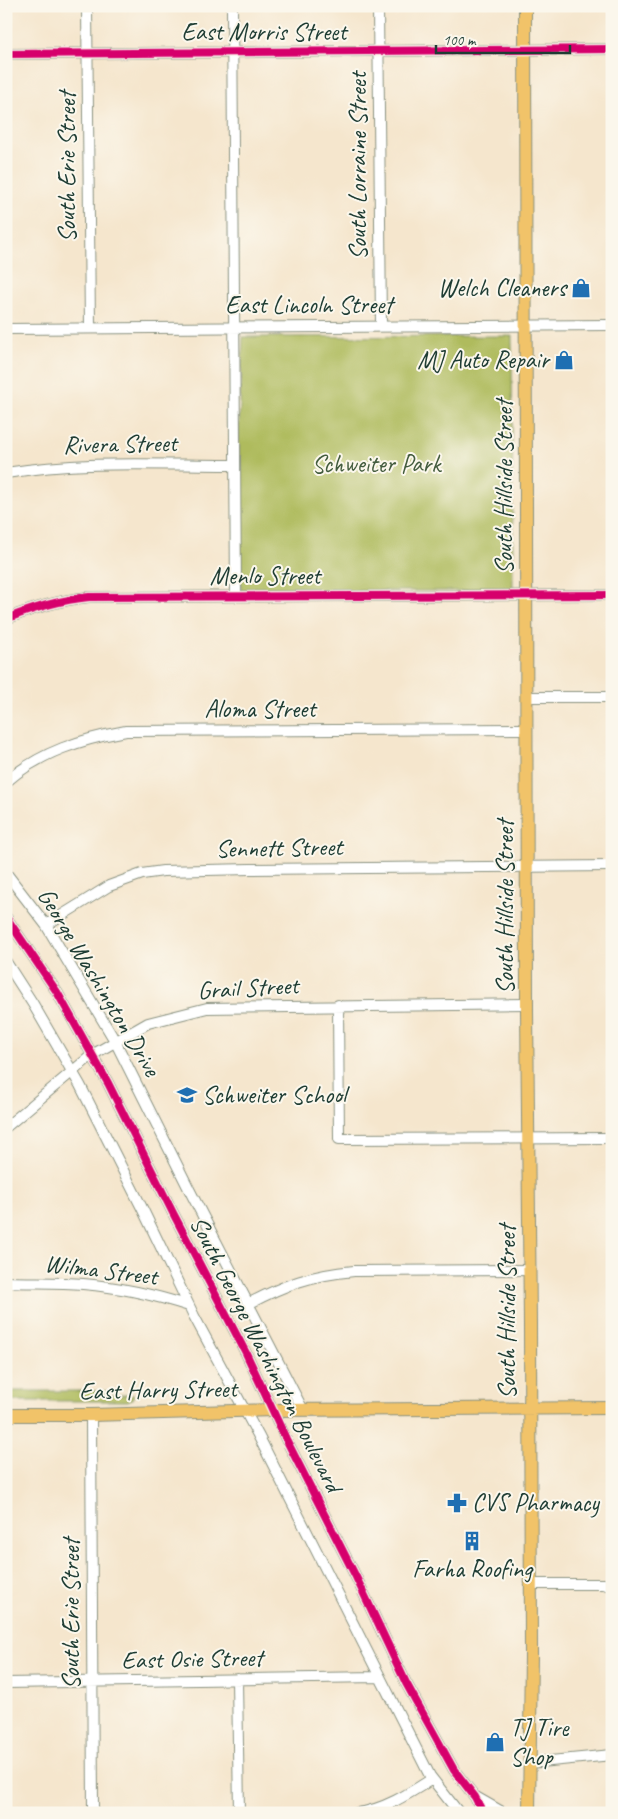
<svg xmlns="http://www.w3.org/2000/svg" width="618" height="1819" viewBox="0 0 618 1819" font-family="Caveat,sans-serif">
<rect width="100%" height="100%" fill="#fbf7ec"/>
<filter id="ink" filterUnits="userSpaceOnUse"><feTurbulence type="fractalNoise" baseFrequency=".02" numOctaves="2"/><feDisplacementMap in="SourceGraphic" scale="10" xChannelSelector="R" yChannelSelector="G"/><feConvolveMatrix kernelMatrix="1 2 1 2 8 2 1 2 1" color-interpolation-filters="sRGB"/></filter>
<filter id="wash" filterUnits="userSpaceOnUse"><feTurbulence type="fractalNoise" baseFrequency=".0096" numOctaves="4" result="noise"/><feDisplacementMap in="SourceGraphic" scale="20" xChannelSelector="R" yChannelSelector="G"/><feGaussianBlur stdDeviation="1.12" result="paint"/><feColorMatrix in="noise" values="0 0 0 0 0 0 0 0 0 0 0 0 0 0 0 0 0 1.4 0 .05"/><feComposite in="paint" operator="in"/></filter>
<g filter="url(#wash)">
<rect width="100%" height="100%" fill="#f5e6cd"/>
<path fill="#afbb5d" stroke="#677c48" d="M512,336L513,591H241L239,426L243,337Z
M6,1391H107L112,1395H134L132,1399L128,1401H6Z"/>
</g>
<g filter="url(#ink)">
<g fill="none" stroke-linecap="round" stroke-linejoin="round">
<defs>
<path id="minor" d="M87,6L90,328
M232,6L236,596
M378,6L381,326
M6,54L612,49
M6,329L612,325
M6,473C82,460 159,465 235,465
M6,619C33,608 60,600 89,597L612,595
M527,697H612
M6,782C40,752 82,739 126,731L527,729
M6,873L46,925L115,1041L190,1191L303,1410
M6,917L57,992L108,1083L173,1213L246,1353L286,1439L356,1577L406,1683L454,1770L475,1797L483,1813
M46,925L109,886L142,874L163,871L250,869L612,866
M6,962L33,1004L80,1085L143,1210L194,1316L258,1435L430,1776L459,1813
M338,1005L339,1139L612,1138
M6,1127L92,1055L148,1023L207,1008L527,1004
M6,1282C32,1283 58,1282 83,1284C120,1287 155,1295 189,1306
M248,1304C286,1284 311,1275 354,1271L530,1270
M91,1415L93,1813
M531,1584H604L612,1587
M237,1679L239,1813
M6,1683L379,1677
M530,1763L612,1755
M476,1797L504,1813
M357,1813C384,1810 410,1793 432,1779"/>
<path id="major" d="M525,6L527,1010L530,1324L531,1653L529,1813
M6,1415H91L273,1410L612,1408"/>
</defs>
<use href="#minor" stroke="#8a9280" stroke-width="12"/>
<use href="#major" stroke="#8a9280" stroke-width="14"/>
<use href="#minor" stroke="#fff" stroke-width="10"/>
<use href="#major" stroke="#f1c369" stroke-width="12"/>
<defs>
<path id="cycleway" d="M6,54L612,49
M6,619C33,608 60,600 89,597L612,595
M6,917L57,992L108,1083L173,1213L246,1353L286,1439L356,1577L406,1683L454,1770L475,1797L483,1813"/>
</defs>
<use href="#cycleway" stroke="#fbf7ec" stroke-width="11"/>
<use href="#cycleway" stroke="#d6006c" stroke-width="8"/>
</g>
</g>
<defs>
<symbol id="shop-bare" viewBox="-9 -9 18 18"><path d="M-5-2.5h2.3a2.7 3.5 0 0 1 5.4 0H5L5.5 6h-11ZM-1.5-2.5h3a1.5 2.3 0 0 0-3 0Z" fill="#1f6fb2" stroke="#fbf7ec" stroke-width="2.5" paint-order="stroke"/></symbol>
<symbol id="school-bare" viewBox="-9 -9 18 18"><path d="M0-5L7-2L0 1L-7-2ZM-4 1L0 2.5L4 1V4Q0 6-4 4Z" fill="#1f6fb2" stroke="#fbf7ec" stroke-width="2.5" paint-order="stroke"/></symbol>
<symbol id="pharmacy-bare" viewBox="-9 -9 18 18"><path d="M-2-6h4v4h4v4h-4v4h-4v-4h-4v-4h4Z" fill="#1f6fb2" stroke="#fbf7ec" stroke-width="2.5" paint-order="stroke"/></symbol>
<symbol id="building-bare" viewBox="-9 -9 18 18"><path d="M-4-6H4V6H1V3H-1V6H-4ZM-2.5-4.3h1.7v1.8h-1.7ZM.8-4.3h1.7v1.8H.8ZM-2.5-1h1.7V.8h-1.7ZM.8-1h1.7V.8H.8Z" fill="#1f6fb2" stroke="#fbf7ec" stroke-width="2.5" paint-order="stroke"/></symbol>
</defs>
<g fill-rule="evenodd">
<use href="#shop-bare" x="567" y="274" width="28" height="28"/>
<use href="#shop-bare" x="550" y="346" width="28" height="28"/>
<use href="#school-bare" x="173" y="1081" width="28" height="28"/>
<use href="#pharmacy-bare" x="443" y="1489" width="28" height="28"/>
<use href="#building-bare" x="458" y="1527" width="28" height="28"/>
<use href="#shop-bare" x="481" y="1728" width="28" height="28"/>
</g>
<g text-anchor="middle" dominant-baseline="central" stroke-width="4" stroke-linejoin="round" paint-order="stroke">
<g font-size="25" fill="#1f3d34" stroke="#fbf7ec">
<text x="264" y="32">East Morris Street</text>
<text transform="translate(358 166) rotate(-90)">South Lorraine Street</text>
<text transform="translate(67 167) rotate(-90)">South Erie Street</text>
<text x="309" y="305">East Lincoln Street</text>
<text transform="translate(120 444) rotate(-1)">Rivera Street</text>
<text transform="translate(504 487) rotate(-90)">South Hillside Street</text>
<text x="265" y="576">Menlo Street</text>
<text x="260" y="709">Aloma Street</text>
<text transform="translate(279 848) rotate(-1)">Sennett Street</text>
<text transform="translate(505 907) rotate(-90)">South Hillside Street</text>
<text transform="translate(99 982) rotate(59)">George Washington Drive</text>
<text transform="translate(248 988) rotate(-3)">Grail Street</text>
<text transform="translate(101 1270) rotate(7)">Wilma Street</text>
<text transform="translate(507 1312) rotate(-90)">South Hillside Street</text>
<text transform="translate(266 1354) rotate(63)">South George Washington Boulevard</text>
<text transform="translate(158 1390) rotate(-1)">East Harry Street</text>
<text transform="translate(71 1614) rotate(-90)">South Erie Street</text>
<text transform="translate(192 1659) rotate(-1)">East Osie Street</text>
</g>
<g font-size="25" fill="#1f3d34" stroke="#fbf7ec" text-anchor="start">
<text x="566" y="288" text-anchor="end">Welch Cleaners</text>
<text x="549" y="360" text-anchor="end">MJ Auto Repair</text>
<text x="202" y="1095">Schweiter School</text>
<text x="472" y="1503">CVS Pharmacy</text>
<text x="472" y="1569" text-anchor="middle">Farha Roofing</text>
<text x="510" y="1728">TJ Tire<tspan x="510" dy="29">Shop</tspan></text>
</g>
<g font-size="25" fill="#435c3e" stroke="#fbf7ec">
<text x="376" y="464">Schweiter Park</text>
</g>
</g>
<rect width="618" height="1819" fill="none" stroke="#fbf7ec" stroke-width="25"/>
<path d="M436 45v8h134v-8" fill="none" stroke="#1f3d34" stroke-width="2.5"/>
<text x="443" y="45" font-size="15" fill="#1f3d34" stroke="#fbf7ec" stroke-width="4" paint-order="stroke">100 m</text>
</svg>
